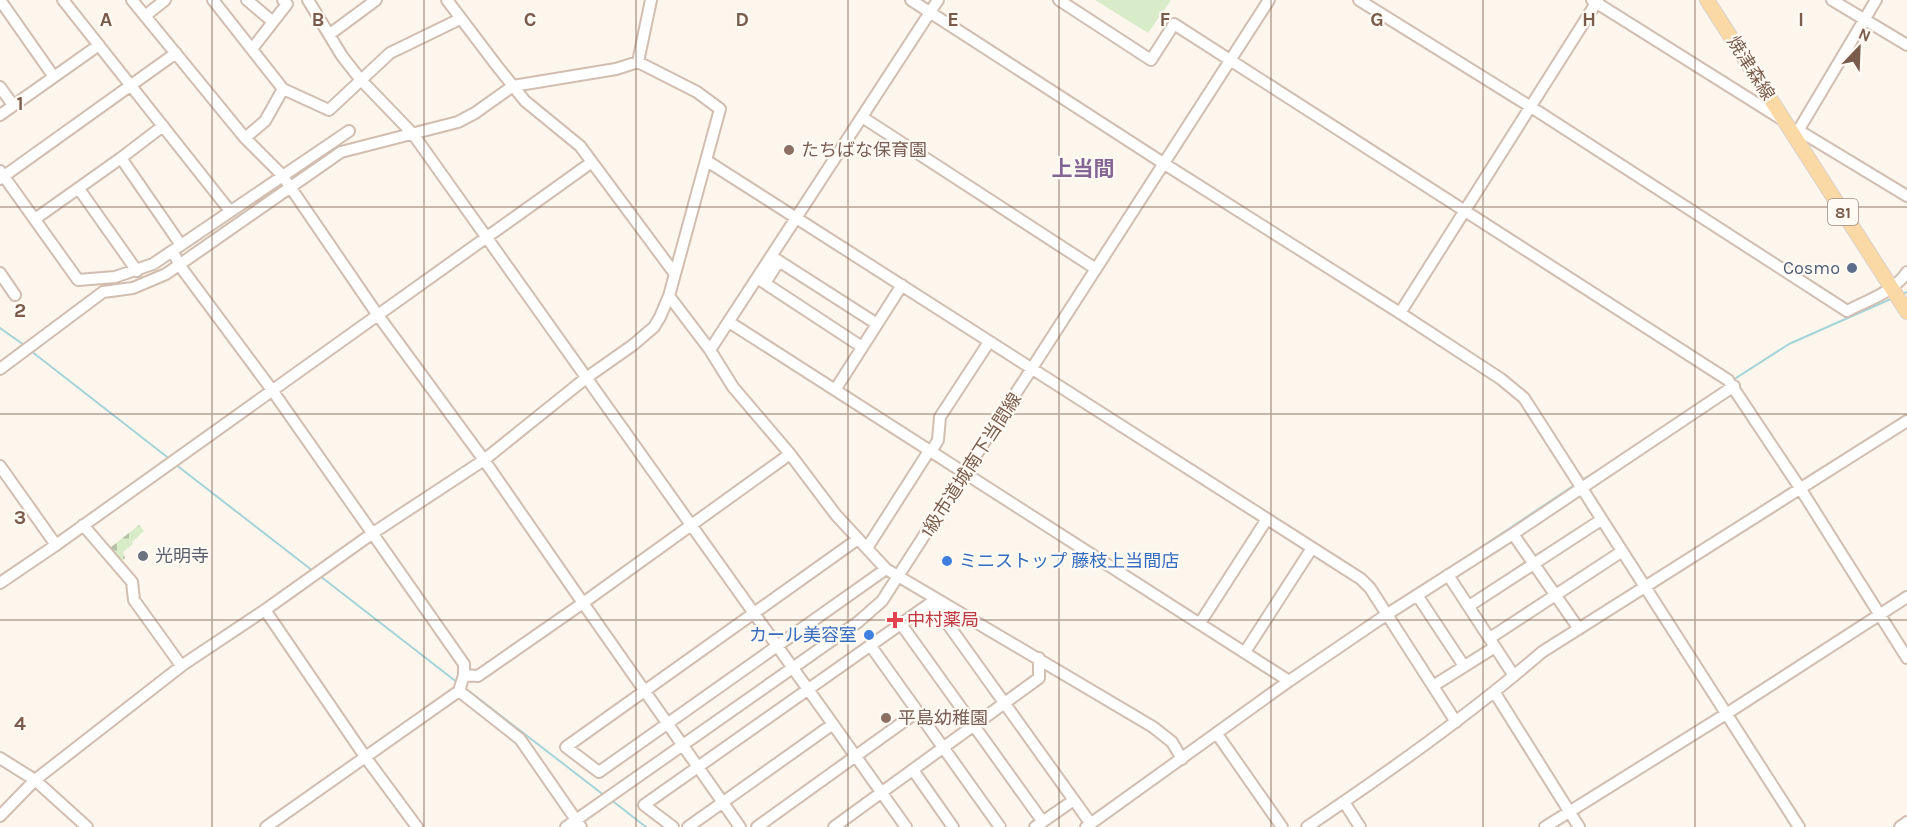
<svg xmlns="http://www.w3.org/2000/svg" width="1907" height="827" viewBox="0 0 1907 827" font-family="Karla,'Noto Sans JP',sans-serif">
<defs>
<pattern id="cemetery-stones" width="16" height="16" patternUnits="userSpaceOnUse" patternTransform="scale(1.5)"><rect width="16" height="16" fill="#d8ecc9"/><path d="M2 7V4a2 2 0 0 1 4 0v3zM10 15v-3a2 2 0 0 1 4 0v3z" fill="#b4c2a5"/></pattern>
</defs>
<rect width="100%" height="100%" fill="#fdf6ec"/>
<path fill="#d8ecc9" d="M1095,0H1171L1148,33Z"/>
<path fill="url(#cemetery-stones)" d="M139,525L144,531L132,542L133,544L123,552L125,558L117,564L106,551Z"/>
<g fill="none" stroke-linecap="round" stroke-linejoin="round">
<path stroke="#a5d3da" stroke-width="2" d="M1901,295L1907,292
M0,328L24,345
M31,351L171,460
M1733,380L1789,344L1893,298
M175,464L313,571
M1580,481L1604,467
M1468,556L1576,484
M320,576L458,683
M1338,642L1350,633
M465,688L605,796
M610,799L646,827"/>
<defs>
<path id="minor" d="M0,0L54,77
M63,0L230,211
M132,0L245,138L282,175L377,314L484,460L583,603L478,676L464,675
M213,0L283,89L329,110L390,53L460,19
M247,0L273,22
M308,0L342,56L360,79L413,134L906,827
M447,0L497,66L525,101L580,146L675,274
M911,0L1163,163L1400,313L1501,379L1524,398L1799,827
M1059,0L1151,60L1174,24L1728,380L1800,488L1907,658
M1359,0L1531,107L1847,311C1868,300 1894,292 1907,272
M1592,0L1783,120
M1832,0L1907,45
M145,16L165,0
M330,34L376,0
M252,49L287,4L283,0
M638,62L651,0
M0,87L13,105
M0,115L99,45
M862,117L1096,269
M1798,130L1907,196
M1795,136L1876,0
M245,138L265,121L283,89
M121,158L181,245
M707,161L1361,579L1370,588L1456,722
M0,171L78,280L115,277L153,264L349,131
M0,179L176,53
M79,189L137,271
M35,219L121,158L163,126
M173,252L180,266L272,390L464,664V675L459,691L266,827
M771,256L877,324
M0,273L15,295
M757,278L862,347
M765,283L779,261
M669,296L710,350L733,387L790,454L836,515L886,569L1153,727L1172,742L1182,759
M1400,313L1598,0
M729,322L1289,681
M710,350L938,0
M0,369L103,292L133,288L166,274L341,152L458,122L475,113L513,86L616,69L638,62L697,92L720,109L669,296L660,317L654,327L633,345L586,378L484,460L373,533L265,610L184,664L35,780L0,816
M835,390L902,285
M931,452L938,440L940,417L989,342
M0,466L56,545
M83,525L132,582L134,600L180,664H184
M1513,534L1579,629
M858,539L566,747L599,772L886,569
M867,548L929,451
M1448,575L1514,676
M0,583L56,545L592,162
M1417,595L1464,666
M935,599L932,602L1091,824
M1469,606L1601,520
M265,610L366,758L417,827
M1200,623L1267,519
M901,624L1043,822
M1490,638L1621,552
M870,645L1000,827
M1245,652L1312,548
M1433,686L1495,647
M459,691L520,739L581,827
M1495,693L1579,827
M1217,734L1282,827
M0,758L35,780L87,827
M913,770L953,827
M1344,802L1360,827
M566,827L858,622L882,601L1269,0
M673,827L644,805L932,602
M688,827L833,724
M740,827L583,603L790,454
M757,827L917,712
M834,827L1039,678V658
M1035,827L1074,800
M1086,827L1289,681L1386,615L1513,534L1734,386
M1307,827C1388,772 1468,716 1542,652L1907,421
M1545,827L1726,714L1907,597
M1900,827L1907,822"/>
<path id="major" d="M1707,0L1907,312"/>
</defs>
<use href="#minor" stroke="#d1beb0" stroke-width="14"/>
<use href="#major" stroke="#dad1cd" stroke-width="16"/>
<use href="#minor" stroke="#fff" stroke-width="10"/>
<use href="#major" stroke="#fbd9a5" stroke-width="14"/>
</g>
<path fill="none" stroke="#7a5c4d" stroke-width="1.5" stroke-opacity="0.55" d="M212,0V827M424,0V827M636,0V827M848,0V827M1059,0V827M1271,0V827M1483,0V827M1695,0V827M0,207H1907M0,414H1907M0,620H1907"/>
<g fill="#8d6e63" stroke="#fffaf3" stroke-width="2">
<circle cx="789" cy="150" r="6"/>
<circle cx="886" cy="718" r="6"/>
</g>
<circle fill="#5c6f8a" stroke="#fffaf3" stroke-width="2" cx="1852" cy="268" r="6"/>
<circle fill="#6b7280" stroke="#fffaf3" stroke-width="2" cx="143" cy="556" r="6"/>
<g fill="#3f7fe0" stroke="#fffaf3" stroke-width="2">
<circle cx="947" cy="561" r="6"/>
<circle cx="869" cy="635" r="6"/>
</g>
<path fill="#e0444e" stroke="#fffaf3" stroke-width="2" d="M892 611h6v6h6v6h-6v6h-6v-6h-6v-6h6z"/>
<g text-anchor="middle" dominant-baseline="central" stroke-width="4.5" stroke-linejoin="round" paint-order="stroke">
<rect fill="#fffaf3" stroke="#a28b7f" stroke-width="1.5" x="1828" y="199" width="30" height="26" rx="4.5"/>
<g font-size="16" font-weight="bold" fill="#7a5c4d">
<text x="1843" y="212">81</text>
</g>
<g font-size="18" fill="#7a5c4d" stroke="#fffaf3">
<text transform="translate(1751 68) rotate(58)">焼津森線</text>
<text transform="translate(971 465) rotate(-57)">1級市道城南下当間線</text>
</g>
<g font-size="18" fill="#785e54" stroke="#fffaf3" text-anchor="start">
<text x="801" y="150">たちばな保育園</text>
<text x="898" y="718">平島幼稚園</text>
</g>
<g font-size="18" fill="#4e5e75" stroke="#fffaf3" text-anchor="end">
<text x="1840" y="268">Cosmo</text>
</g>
<g font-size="18" fill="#5b616d" stroke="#fffaf3" text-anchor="start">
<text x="155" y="556">光明寺</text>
</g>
<g font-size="18" fill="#366cbe" stroke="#fffaf3" text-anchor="start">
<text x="959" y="561">ミニストップ 藤枝上当間店</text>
<text x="857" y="635" text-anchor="end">カール美容室</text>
</g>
<g font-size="18" fill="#be3a42" stroke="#fffaf3" text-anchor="start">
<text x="907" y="620">中村薬局</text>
</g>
<g font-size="21" font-weight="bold" fill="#846695" stroke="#fffaf3">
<text x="1083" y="169">上当間</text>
</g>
</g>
<g font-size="20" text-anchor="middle" font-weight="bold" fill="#7a5c4d" stroke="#fffaf3" stroke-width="4.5" stroke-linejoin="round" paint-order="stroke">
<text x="106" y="26">A</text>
<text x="318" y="26">B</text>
<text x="530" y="26">C</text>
<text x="742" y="26">D</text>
<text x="953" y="26">E</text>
<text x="1165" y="26">F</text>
<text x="1377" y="26">G</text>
<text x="1589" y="26">H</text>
<text x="1801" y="26">I</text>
<text x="20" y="110">1</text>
<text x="20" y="317">2</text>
<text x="20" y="524">3</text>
<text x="20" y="730">4</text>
</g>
<g transform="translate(1859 48) rotate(23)" stroke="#fffaf3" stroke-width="4.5" paint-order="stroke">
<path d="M0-4.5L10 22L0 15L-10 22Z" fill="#7a5c4d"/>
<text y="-9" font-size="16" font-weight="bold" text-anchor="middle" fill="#7a5c4d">N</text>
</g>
</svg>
